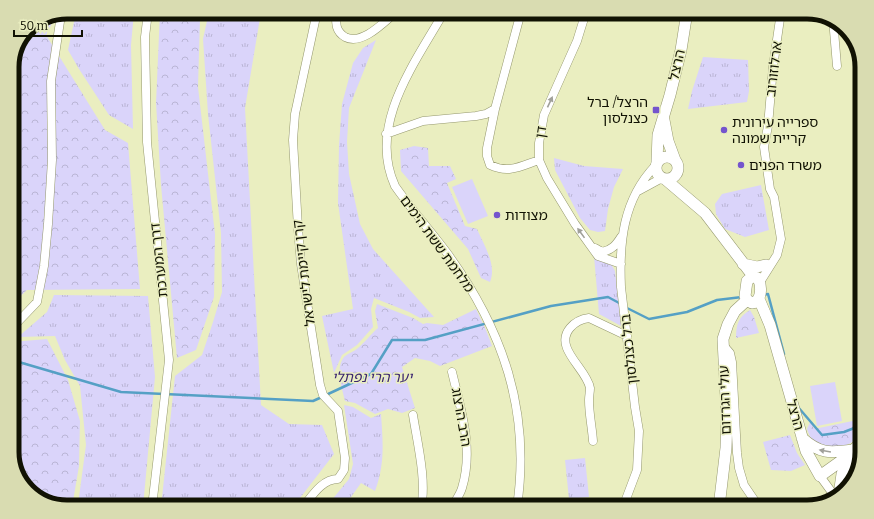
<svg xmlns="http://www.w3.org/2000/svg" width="874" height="519" viewBox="0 0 874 519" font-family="Bitter,'Noto Sans Hebrew',serif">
<defs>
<pattern id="grass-tufts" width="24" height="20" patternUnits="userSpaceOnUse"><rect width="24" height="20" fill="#dad4fa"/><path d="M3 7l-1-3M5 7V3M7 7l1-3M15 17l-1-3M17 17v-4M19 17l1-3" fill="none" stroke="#bab5d5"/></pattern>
<pattern id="forest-crowns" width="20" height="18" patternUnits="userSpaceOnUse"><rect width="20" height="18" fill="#dad4fa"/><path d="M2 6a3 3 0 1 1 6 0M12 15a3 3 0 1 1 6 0" fill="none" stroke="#bab5d5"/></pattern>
</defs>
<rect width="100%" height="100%" fill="#eaeec0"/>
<path fill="url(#grass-tufts)" d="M80,12H134L131,45L133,129L109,115L79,69L68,50L74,22Z
M209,12H261L245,108L261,405L289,424L322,425L334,454L293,507H161L175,376L202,355L213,322L222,292L221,233L208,114L203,39Z
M376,40L349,108L347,142L349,174L360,224L373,249L434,317L420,318L409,312L374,298L371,309L373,327L357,345L342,355L334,373L322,316L353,309L338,203L339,145L342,104L353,63L363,48Z
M703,57L748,60L749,91L747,102L688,109L692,91Z
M554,158L584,166L623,169L614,187L608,209L605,231L598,232L590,230L580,218L555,170Z
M761,185L769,230L745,237L725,229L716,214L715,204L722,194Z
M594,256L610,262L615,271L621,326L599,314Z
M54,295L148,296L155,377L143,507H79V497L86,445L80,386L65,360L55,336L18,337L47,312Z
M344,405L353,407L371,418L381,414C383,443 385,464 375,491L361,483L344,507H326L349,479L353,464Z
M585,458L589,497L569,499L565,460Z"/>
<path fill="url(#forest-crowns)" d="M160,12H202L200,19L198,87L215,234L214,297L196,350L177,358L161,185L156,103Z
M55,17L46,35L105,130L128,143L140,289L27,290L12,304V64L28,28Z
M414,146L428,148L429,166H450L456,179L447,183L465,226L477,229C484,245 497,265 490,282L481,278L468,249L401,171L400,150Z
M377,304L413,318L423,324L427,323L443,325L476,309L486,330L492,346L440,366L430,361L415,358L402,367L415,408L402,413L388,409L375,414L355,403L345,401C342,388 335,368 344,357C348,353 354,352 358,348C365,342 370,335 378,328L375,311Z
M750,310L754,317L759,333L736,338C736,325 738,317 750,310Z
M47,339L68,380L80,421L79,466L72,507H67L39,499L20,480L12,455V342Z
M862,419V434C857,439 852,443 846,445C836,448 819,448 812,440C810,437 808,432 807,429L810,422L814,428H819Z
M790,435L797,453L805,465L791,471L771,470L763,442Z
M862,447C862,459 858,477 849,485C849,472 852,456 862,447Z"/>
<path fill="#dad4fa" d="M472,179L488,216L468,224L452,187Z
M835,382L842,421L817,426L810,386Z"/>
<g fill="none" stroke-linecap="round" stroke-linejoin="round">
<path stroke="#55a0c5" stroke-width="2.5" d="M763,295L768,294L784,354
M625,307L649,319L687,312L717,300L742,297
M12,360L121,392L313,401L322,397
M326,395L371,374L392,340H425L551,306L608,297L621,304
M798,407L822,435L844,432L862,425"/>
<defs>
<path id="street" d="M148,12L145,37L147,142L169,360L152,507
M336,12C336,23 335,31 345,37C362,46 384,22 396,12
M444,12C415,63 367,125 395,186C411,209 430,230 447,253C503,330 531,411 517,507
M586,12L577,41L544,115L539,143V160L547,178L575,224L598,256L621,264
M833,19L837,66
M495,109L487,148V156L490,165C509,174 521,166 539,160
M386,134L423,121L476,116L486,114L495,109L521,12
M638,191L662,178
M595,248L602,252C612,250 616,245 621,237
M760,282L777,255L781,239L774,197L770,189L764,147L768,126L773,67L781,12
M12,328L37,302L44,266L48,224L52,160L51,81L61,15
M724,346L730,353L732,362L737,453L739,468L744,485L759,507
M413,415C417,441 427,481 421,507
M593,441C592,427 589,414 589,400C589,396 590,392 590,388C587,369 553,348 570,328C575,322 581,319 589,318L627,336
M820,476L836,498
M303,507C312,496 322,479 338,479L344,470L345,458L338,411L323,395L320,385L301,264L298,228L293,140L295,114L317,12
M452,507C455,501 460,495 462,488C474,449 461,410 452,372
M623,507L637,470L639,431L635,407L621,287C619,242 623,200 655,166"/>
<path id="secondary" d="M664,120L668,141L675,160
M656 168a11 11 0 1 1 22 0a11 11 0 1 1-22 0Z
M657,162L658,135L670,95L681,50L687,12
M665,179L705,213L753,276
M743,264L757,267L766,265
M753,276L758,278C762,286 762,302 752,303L747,300L745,296L747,281Z
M759,299L770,325L806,451L820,476L841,461L862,442
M802,438C820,454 829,453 853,450
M839,495L842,474L851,454
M719,507L726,448L727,418L723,339L728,324L735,311L747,300"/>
</defs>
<use href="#street" stroke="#95986e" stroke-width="9"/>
<use href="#secondary" stroke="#95986e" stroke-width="12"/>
<use href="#street" stroke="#fff" stroke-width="8"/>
<use href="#secondary" stroke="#fff" stroke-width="11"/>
</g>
<defs><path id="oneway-solid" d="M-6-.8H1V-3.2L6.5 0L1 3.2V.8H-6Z"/></defs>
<g fill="#a0a09a">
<use href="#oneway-solid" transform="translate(550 102) rotate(-65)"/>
<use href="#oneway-solid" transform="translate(581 233) rotate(-126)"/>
<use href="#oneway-solid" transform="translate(825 451) rotate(-170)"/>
</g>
<g fill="#7454cd" stroke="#eaeec0" stroke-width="1.5">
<rect x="652" y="106" width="8" height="8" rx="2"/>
<circle cx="724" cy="130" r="4"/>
<circle cx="741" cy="165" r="4"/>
<circle cx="497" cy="215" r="4"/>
</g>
<g text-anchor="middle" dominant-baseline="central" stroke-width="3" stroke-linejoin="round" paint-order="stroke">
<g font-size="14" fill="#111203" stroke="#eaeec0">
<text transform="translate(677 65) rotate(-77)">הרצל</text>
<text transform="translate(774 69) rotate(-83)">ארלוזורוב</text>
<text transform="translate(541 132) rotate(-81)">דן</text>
<text transform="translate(437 244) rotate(54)">מלחמת ששת הימים</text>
<text transform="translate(159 260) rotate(-96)">דרך המערכת</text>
<text transform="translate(304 273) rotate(-97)">קרן קיימת לישראל</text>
<text transform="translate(629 349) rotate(-96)">ברל כצנלסון</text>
<text transform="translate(725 400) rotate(-92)">עולי הגרדום</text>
<text transform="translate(795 415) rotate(74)">הרצל</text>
<text transform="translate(461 417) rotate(80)">הרב הרצוג</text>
</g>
<g font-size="14" fill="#111203" stroke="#eaeec0" text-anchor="start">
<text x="648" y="102" text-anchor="end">הרצל/ ברל<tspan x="648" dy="16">כצנלסון</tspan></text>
<text x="732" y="122">ספרייה עירונית<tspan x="732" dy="16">קריית שמונה</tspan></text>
<text x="749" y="165">משרד הפנים</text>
<text x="505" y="215">מצודות</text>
</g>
<g font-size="14" font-style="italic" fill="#3c2771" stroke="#eaeec0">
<text x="372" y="377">יער הרי נפתלי</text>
</g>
</g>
<path d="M0 0H874V519H0ZM67 19H807A48 48 0 0 1 855 67V452A48 48 0 0 1 807 500H67A48 48 0 0 1 19 452V67A48 48 0 0 1 67 19Z" fill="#d9dcb1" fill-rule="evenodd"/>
<path fill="none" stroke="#111203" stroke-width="5" d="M67 19H807A48 48 0 0 1 855 67V452A48 48 0 0 1 807 500H67A48 48 0 0 1 19 452V67A48 48 0 0 1 67 19Z"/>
<path d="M14 30v6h68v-6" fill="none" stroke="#111203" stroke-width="2"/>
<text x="20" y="30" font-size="12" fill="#111203" stroke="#eaeec0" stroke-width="3" paint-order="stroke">50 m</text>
</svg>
